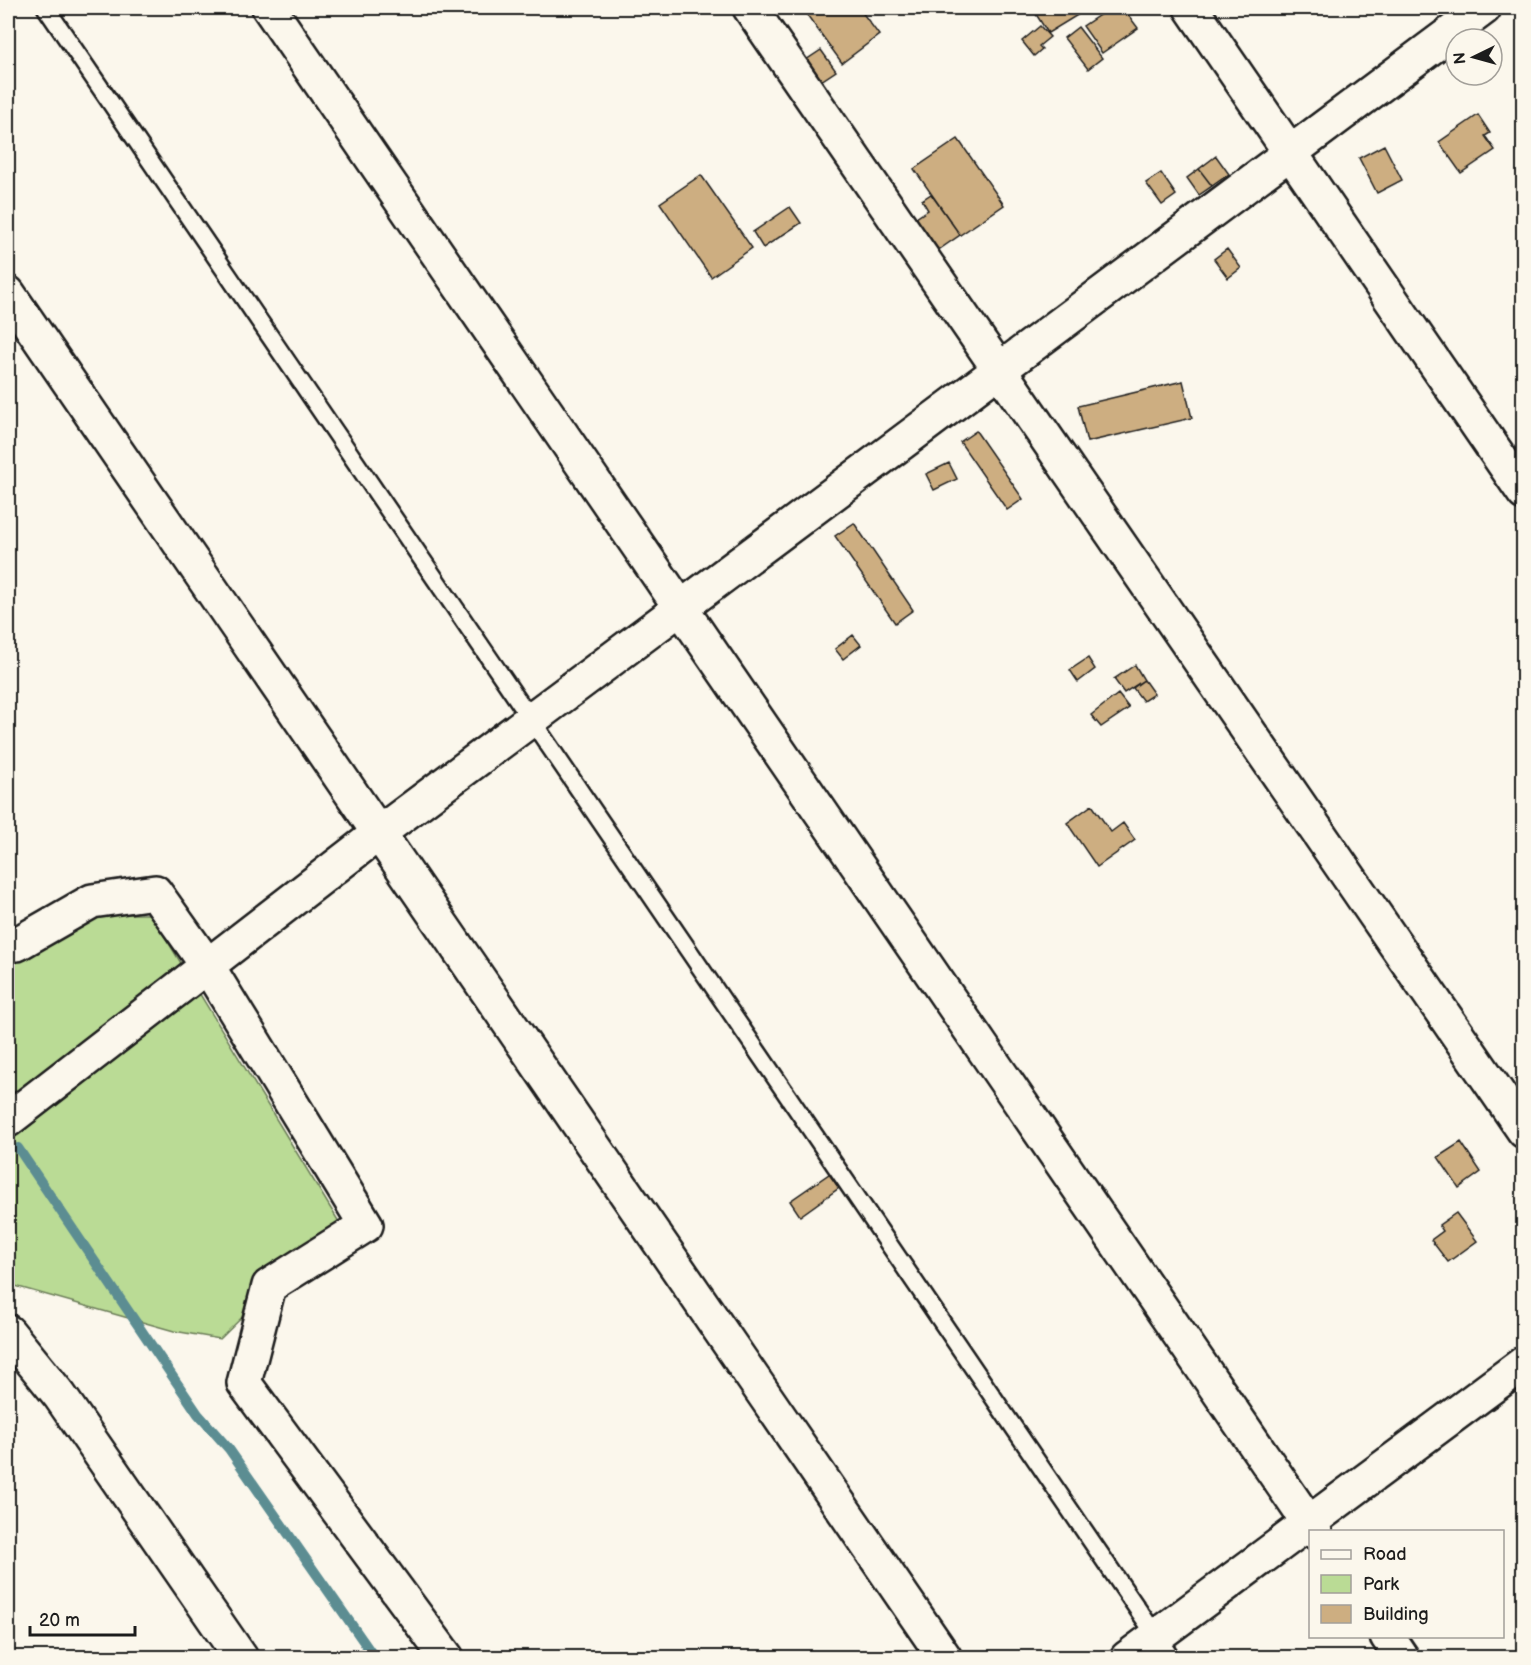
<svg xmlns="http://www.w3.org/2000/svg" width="1531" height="1665" viewBox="0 0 1531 1665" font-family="'Balsamiq Sans',sans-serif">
<rect width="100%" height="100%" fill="#fbf7ec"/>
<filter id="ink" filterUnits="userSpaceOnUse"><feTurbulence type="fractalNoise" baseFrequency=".0167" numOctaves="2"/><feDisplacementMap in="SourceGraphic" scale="12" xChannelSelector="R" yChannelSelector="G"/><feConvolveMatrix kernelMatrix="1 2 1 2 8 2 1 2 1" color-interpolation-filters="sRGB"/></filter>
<g filter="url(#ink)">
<path fill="#badb95" stroke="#6b7c58" stroke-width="1.5" d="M101,914H151L339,1222L220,1339L174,1331L8,1284V955Z"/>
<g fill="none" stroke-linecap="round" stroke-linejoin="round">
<path stroke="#5c8d92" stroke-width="10" d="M18,1148L198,1414L229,1449L375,1658"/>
</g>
<path fill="#cdae81" stroke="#1c1c1c" stroke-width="1.5" d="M802,8H859L879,35L842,63Z
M1032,8H1089L1048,33Z
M1110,8H1123L1138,28L1102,53L1083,26Z
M1040,26L1050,37L1039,46L1042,49L1034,56L1022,41Z
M1078,27L1102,58L1088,69L1064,38Z
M821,50L836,71L821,81L806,60Z
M1478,115L1490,133L1485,136L1495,150L1461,173L1439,142Z
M958,139L1004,205L960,235L914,169Z
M1384,145L1402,180L1377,193L1359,158Z
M1216,156L1229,174L1212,186L1199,169Z
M1199,169L1212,186L1199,195L1187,178Z
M1161,173L1176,195L1162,205L1146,183Z
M701,175L752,248L711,277L660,203Z
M931,194L960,235L937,251L916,218L928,210L922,200Z
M790,207L801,223L763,248L753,232Z
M1227,249L1241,268L1228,278L1214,259Z
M1183,381L1192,418L1087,442L1078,406Z
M976,431L1023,499L1007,510L960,442Z
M949,463L957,479L934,490L926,474Z
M854,523L913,610L895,623L835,536Z
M853,635L861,645L843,659L835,649Z
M1088,658L1095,669L1078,682L1070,670Z
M1135,665L1144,680L1124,693L1114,679Z
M1144,680L1154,694L1143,701L1133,688Z
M1118,694L1129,708L1101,727L1091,715Z
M1092,805L1111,832L1123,823L1135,840L1097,867L1067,823Z
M1461,1142L1481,1172L1459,1188L1438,1157Z
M829,1174L839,1188L800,1216L790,1201Z
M1456,1213L1477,1241L1448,1262L1431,1240L1443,1231L1439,1225Z"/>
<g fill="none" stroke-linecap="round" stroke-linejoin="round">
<defs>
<path id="service" d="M46,8L1171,1658"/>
<path id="minor" d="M269,8L1315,1532
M750,8L1524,1131
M1191,8L1524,493
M8,293L945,1658
M8,1120L379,833L1484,8
M1387,1636L1402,1658
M1127,1658L1524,1363"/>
<path id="tertiary" d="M8,943L17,944L92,901L155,892L207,965L366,1225L269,1286L244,1383L447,1658
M8,1332L60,1396L241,1658"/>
</defs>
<use href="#service" stroke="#1c1c1c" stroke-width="21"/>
<use href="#minor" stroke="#1c1c1c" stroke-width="38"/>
<use href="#tertiary" stroke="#1c1c1c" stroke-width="38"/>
<use href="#service" stroke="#fbf7ec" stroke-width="16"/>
<use href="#minor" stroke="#fbf7ec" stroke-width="33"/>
<use href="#tertiary" stroke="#fbf7ec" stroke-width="33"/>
</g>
</g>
<rect width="1531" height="1665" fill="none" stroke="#fbf7ec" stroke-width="30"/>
<rect x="15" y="15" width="1501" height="1635" fill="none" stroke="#1c1c1c" stroke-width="2" filter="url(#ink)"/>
<rect x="1309" y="1530" width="195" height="108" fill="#fbf7ec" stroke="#a29f99" stroke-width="1.5"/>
<rect x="1321" y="1550" width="30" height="9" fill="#fbf7ec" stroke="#a29f99" stroke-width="1.5"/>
<text x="1363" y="1560" font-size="18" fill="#1c1c1c">Road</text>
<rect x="1321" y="1575" width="30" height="18" fill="#badb95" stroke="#a29f99" stroke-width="1.5"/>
<text x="1363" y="1590" font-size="18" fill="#1c1c1c">Park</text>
<rect x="1321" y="1605" width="30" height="18" fill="#cdae81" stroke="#a29f99" stroke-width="1.5"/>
<text x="1363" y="1620" font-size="18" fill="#1c1c1c">Building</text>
<g transform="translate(1474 57) rotate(265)"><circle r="28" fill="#fbf7ec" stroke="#a29f99" stroke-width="1.5"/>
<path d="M0-4.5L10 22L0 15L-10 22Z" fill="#1c1c1c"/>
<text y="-9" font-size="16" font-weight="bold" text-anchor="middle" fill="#1c1c1c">N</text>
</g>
<path d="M30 1626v9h105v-9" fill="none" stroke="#1c1c1c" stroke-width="3"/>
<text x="39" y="1626" font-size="18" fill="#1c1c1c" stroke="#fbf7ec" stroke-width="4.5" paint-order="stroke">20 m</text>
</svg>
